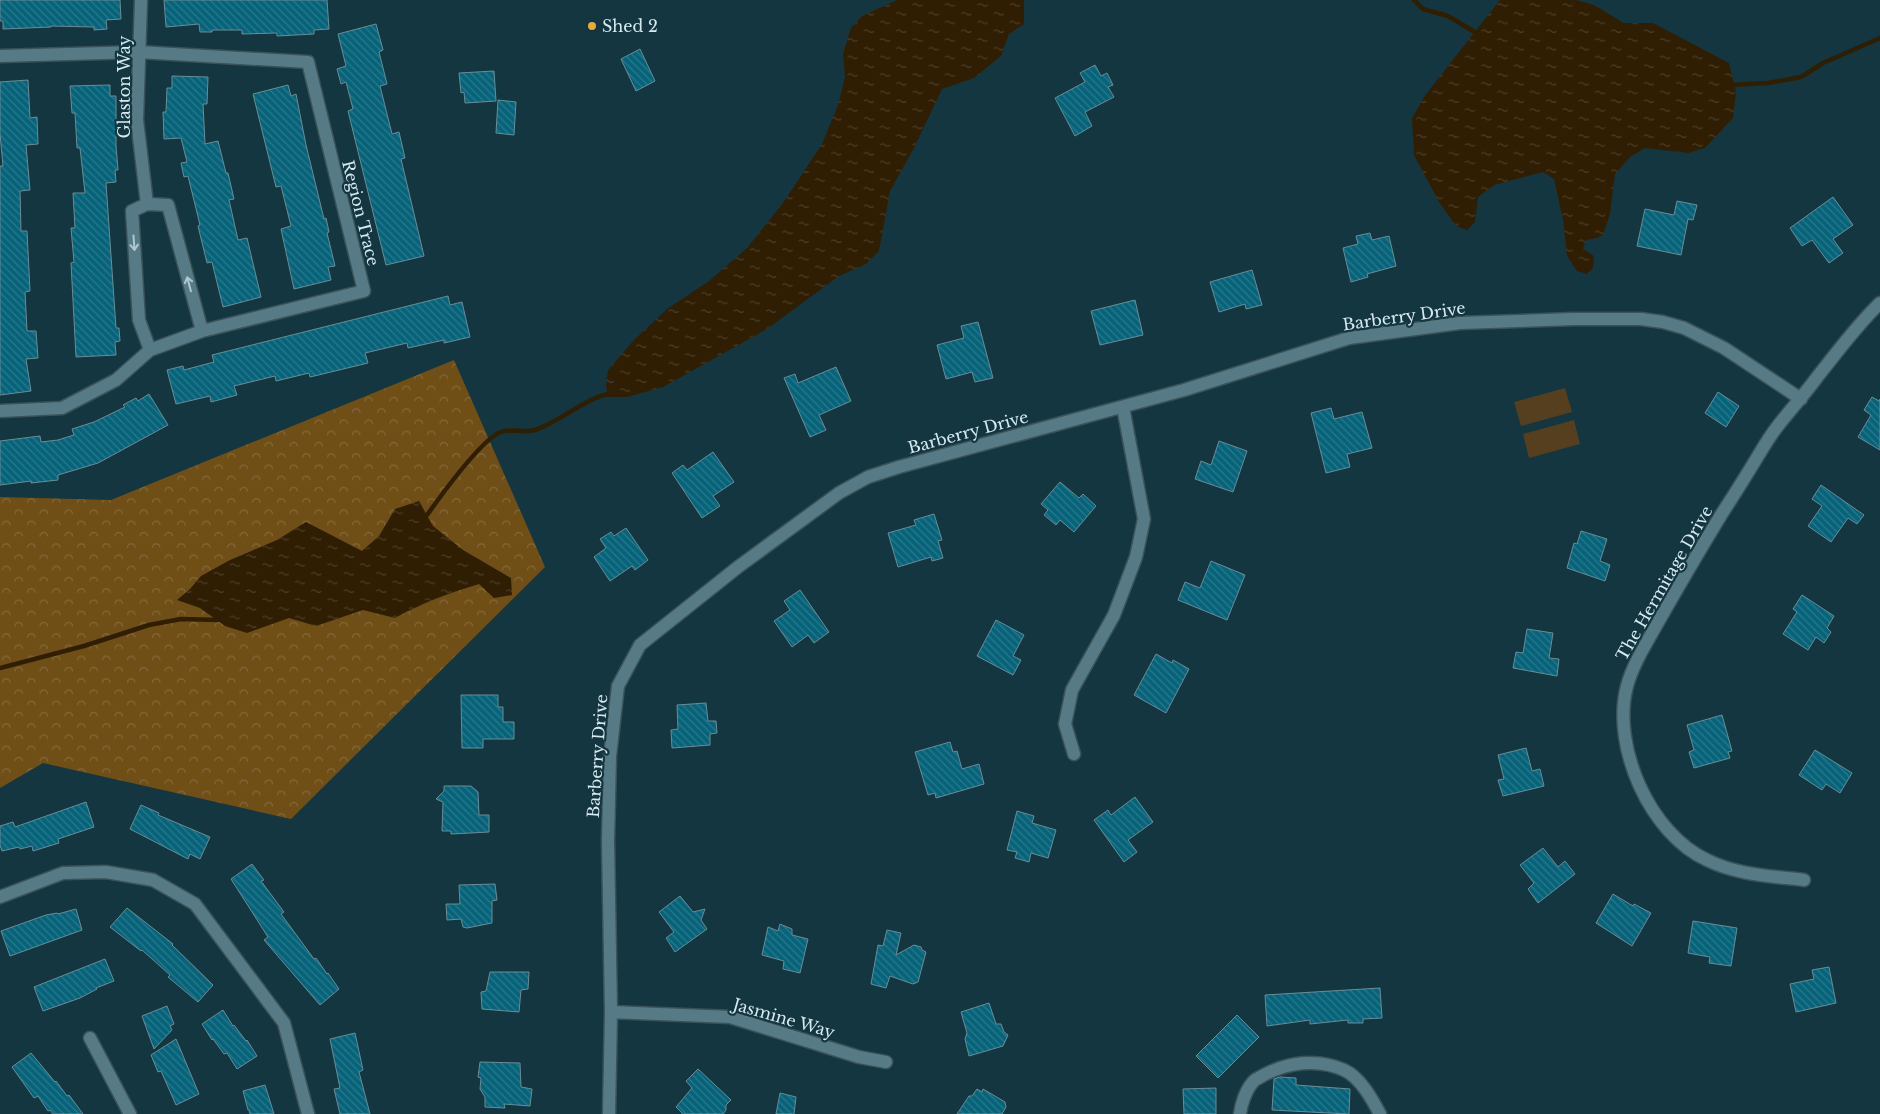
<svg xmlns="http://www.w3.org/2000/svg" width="1880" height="1114" viewBox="0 0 1880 1114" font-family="'Libre Baskerville',serif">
<defs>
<pattern id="forest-crowns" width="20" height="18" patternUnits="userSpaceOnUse" patternTransform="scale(1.25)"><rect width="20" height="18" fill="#704f17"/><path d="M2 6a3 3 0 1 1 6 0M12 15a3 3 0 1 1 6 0" fill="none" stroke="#846839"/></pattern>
<pattern id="water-ripples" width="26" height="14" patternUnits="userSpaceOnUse" patternTransform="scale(1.25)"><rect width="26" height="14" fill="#2f1e02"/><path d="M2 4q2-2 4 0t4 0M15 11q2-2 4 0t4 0" fill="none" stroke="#4c3f27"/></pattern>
<pattern id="building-back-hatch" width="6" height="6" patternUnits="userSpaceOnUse" patternTransform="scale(1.25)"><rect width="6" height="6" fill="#066379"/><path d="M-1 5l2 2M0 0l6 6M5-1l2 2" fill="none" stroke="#2a798c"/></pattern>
</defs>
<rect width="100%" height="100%" fill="#143640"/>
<path fill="#553f1f" d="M1565,388L1572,412L1521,426L1514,402Z
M1574,420L1580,444L1529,458L1523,434Z"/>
<path fill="url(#forest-crowns)" d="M454,360L545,567L291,819L43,763L0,788V497L111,500Z"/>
<path fill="url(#water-ripples)" d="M897,0H1024V24L1009,34L1001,56L974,78L942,89L914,148L890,191L879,251L866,264L839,276L767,329L663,387L627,397H608L606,386L608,370L633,341L667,309L709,281L747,248L783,203L822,144L838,105L845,77L843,54L851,28L862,16Z
M1500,0H1576L1594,5L1624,23H1653L1729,63L1736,92L1733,118L1705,148L1688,153L1645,148L1630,157L1615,174L1610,214L1603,235L1597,238L1586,240L1583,249L1594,256L1593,268L1587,274L1577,271L1567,256L1563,220L1554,179L1543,172L1494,185L1478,197L1475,222L1467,230L1456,226L1439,202L1414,155L1412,118L1426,94Z
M419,501L433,526L463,550L511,578L512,595L494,598L479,584C449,593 422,603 395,618L363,610L316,626L289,618L247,633L225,626L200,608L177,600L190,589L201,576L230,560L277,540L306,522L362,551L379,536L395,509Z"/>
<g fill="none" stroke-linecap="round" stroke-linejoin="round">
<path stroke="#2f1e02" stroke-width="4.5" d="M1414,0L1423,9L1448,16L1478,34
M1729,85L1768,83L1801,77L1823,63L1880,38
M427,515C440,497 481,439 501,432C512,428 524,433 535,430C560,422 582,400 608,394
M0,668L84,646L149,625L181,619L218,620"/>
</g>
<path fill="url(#building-back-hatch)" stroke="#698d98" d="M0,0H120L121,19L106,20L107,29L94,30V27L51,26V27L3,29V21H0Z
M164,0H327L329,29L314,30V34L277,36V33L242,34V30H212V32H200L199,24L166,27Z
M376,24L383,50L379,52L387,84L380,86L392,134L399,132L405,158L401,159L424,256L386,265L348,111L353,109L346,82L341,84L337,69L346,66L338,34Z
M640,49L655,81L636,91L621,59Z
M1095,65L1101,76L1107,73L1113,85L1108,87L1114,97L1085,112L1092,126L1075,136L1055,98L1085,82L1080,73Z
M494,71L496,101L465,103L464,92L461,93L459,73Z
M172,76L208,77L207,104H203L205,144L218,141L226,173H228L234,199L229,200L238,240L247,238L261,297L223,307L212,262L207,263L198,226L200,225L188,176L184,177L181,163L187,162L181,138L164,139L163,112H166L167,88H172Z
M28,80L30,118L37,117L38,144L26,145L30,190L20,191L21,231H27L30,291L25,292L27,331H36L38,358L26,359L31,391L0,395V166H3L0,134V82Z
M110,85V96H116V146L118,170H115L116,182L106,183L116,328H119L120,341L115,342L116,355L76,357L71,263L74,262L71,228H75L73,193H85L80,148H77L75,113H72L70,86Z
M288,85L291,96L296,94L306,145L324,219L326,218L329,232L327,233L335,266L328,267L331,280L294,289L281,229L291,226L281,186L276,187L253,94Z
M498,100L516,102L514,135L496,133Z
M1833,197L1853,225L1833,239L1843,253L1829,263L1812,240L1802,246L1790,228Z
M1677,201L1697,205L1693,220L1688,219L1681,255L1637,246L1645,209L1674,215Z
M1370,233L1372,240L1389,236L1396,266L1367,274L1368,277L1351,282L1343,248L1358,244L1356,236Z
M1252,270L1262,305L1246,309L1245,304L1219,312L1210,282Z
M448,296L450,305L462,302L470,337L444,343V340L408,348L407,343L365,353L368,363L310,377L309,373L276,381L275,376L234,386L237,395L211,402L210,396L176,404L167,370L183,366L184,370L214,362L212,355Z
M1135,300L1143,335L1100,345L1091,311Z
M978,322L993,378L975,382L972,372L946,379L937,345L964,338L961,326Z
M836,367L851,401L819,415L826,430L810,437L784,378L795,374L798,383Z
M1718,392L1739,406L1726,427L1705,413Z
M149,394L168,425L98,463L58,475V480L31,483V481L0,485V441L40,436L41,442L58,440L74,435L72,429L94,422L125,407L123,405L136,398L138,401Z
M1872,397L1879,401L1880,399V450L1858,437L1871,415L1864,410Z
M1331,408L1334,419L1362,412L1372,448L1347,454L1350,467L1326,473L1311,413Z
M1219,441L1247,451L1233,492L1195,479L1201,461L1211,465Z
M713,452L734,482L713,496L720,506L702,518L672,473L683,465L687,470Z
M1060,482L1079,498L1083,494L1096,506L1074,532L1060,520L1056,525L1044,515L1048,510L1041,504Z
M1821,485L1864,515L1857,524L1848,518L1831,542L1808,526L1822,506L1812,499Z
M934,514L942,540L938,541L943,558L932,561L931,557L898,567L888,533L916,525L914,520Z
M626,528L648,560L635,570L632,566L610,581L594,557L606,548L600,539L611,532L614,536Z
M1581,531L1607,539L1600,561L1610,565L1605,581L1567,568L1574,543L1577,544Z
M1211,561L1245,575L1227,620L1178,600L1185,582L1200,588Z
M800,590L829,632L814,643L808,635L792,647L774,621L790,610L784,601Z
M1802,595L1834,616L1827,628L1831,632L1824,643L1816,637L1808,650L1783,634L1797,612L1793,609Z
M996,620L1024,635L1013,656L1021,660L1013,675L977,656Z
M1527,629L1553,633L1549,658L1559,659L1557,676L1513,668L1516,652L1523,653Z
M1156,654L1172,663L1173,660L1189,669L1166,713L1134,695Z
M461,695H498V707H503V722H514V739H483V748H462Z
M706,703L708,721H716L717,733L710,734V745L672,748L671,730L678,729L677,705Z
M1722,715L1732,751L1728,752L1730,758L1694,768L1689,752L1694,750L1687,725Z
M950,742L953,752L957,751L962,769L979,764L984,784L936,798L935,793L928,795L915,752Z
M1526,748L1532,771L1540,769L1544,786L1503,796L1498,780L1504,779L1498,755Z
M1815,750L1852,773L1840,793L1826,784L1822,790L1799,775Z
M444,786H471L478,792L479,815H489V832L451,834V831H442L443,802L436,799L444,791Z
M1135,797L1153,822L1128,840L1137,852L1124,862L1094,820L1108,810L1111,815Z
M86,802L94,827L58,839L59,843L33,851L32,846L20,849L19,847L2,851L0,845V826L13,822L15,827Z
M141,805L159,813L158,815L210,837L200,859L190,854L188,859L130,829Z
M1017,811L1034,816L1032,823L1056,830L1048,858L1031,853L1029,862L1015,858L1017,852L1007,850Z
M1543,848L1558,867L1565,861L1575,874L1538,903L1528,889L1534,883L1520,865Z
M252,864L264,880L261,881L284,912L281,914L314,959L316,958L327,974L328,973L339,989L320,1005L264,940L268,937L231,879Z
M495,884L497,900L492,901V923L467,928L463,927L461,919L447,920L446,904H460L459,885Z
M1613,894L1633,906L1634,904L1651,913L1632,946L1596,923Z
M680,896L693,912L705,909L701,920L707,929L675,952L666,938L674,932L659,912Z
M127,908L173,944L172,945L213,985L198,1002L168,977L170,975L142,950L141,951L110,927Z
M76,909L82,930L10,956L1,931L46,915L57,913L58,914Z
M1693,921L1737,928L1731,966L1709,963L1710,957L1688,953Z
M780,924L792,929V935L808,939L800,973L783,969L784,961L762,955L768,927L778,931Z
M887,930L901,933L896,955L914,945L921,947L922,950L926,952L918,982L913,984L890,976L886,988L871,984L878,945L883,946Z
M105,959L114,981L96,988L97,989L80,998L43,1011L34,987Z
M1829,967L1836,1003L1796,1012L1790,984L1814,979L1812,970Z
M490,972H529L528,989L521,990L519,1012L482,1009L481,992L486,991Z
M1380,988L1382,1018L1363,1019V1023H1348V1020L1310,1024V1020L1267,1026L1265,995Z
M989,1003L996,1024H1001L1004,1032L1008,1035L1003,1046L969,1056L965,1039L967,1033L961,1012Z
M167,1006L174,1024L170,1026L172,1030L154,1049L142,1016Z
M223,1010L233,1026L234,1025L246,1041L247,1040L257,1056L237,1069L227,1053L224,1054L213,1039L212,1040L202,1024Z
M1237,1015L1259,1037L1218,1078L1196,1056Z
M355,1033L363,1070L359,1072L370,1114H340L334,1089L340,1088L330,1039Z
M176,1039L199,1094L176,1105L161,1071L158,1072L151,1055Z
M31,1053L55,1082L56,1081L67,1096L69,1095L83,1114H53L50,1110L48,1111L38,1096L34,1098L12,1067Z
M480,1062L520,1063L521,1087L532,1089L530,1106L504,1104L505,1108L485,1107V1097L480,1089L481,1078L478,1077Z
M698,1069L731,1100L726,1105V1110L723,1114H683L676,1107L692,1088L686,1081Z
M1280,1077L1296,1078V1085L1350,1089L1349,1114L1272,1110L1274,1079Z
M265,1085L274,1114H250L249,1110H248L243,1091Z
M1216,1088V1114H1184L1183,1089Z
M977,1089L982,1092L983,1089L1005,1102L1006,1107L1002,1114H957L969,1096H972Z
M780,1093L796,1097L794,1114H776Z"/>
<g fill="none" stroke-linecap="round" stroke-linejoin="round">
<defs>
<path id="minor" d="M141,0L137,120L147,204
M0,56L139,52L308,62L364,291L202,331L150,350L116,380L62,408L0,411
M150,350L139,320L132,211L147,204L168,205L202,331
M1074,754L1065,724L1072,690L1114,615L1136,557L1144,519L1123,407
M1804,880C1771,876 1737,875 1707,860C1650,834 1611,746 1627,686C1633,664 1646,644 1657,624C1678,587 1699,551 1721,515C1734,495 1746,476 1758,456C1764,446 1770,436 1777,427C1790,410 1805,394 1818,376C1838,351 1857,325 1880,303
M0,897L63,873L106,872L153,880L195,904L284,1023L308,1114
M611,1012L730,1017L859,1057L886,1062
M90,1038L130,1114
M609,1114L611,1012L608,841L610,756L618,686L640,645L738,567L839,493L868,477L899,467L1184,390L1349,338L1460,323L1574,319H1641L1663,322L1684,328L1724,348L1801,399
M1240,1114C1241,1104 1246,1090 1253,1082C1255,1079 1259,1078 1262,1076C1287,1062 1318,1058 1344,1070C1360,1077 1372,1099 1380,1114"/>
</defs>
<use href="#minor" stroke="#3a5259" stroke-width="15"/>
<use href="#minor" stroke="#577b86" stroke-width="12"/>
</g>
<defs><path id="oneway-shaft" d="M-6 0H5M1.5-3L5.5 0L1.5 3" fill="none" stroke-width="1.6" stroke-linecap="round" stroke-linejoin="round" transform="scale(1.25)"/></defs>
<g stroke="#b0c8d0">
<use href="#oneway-shaft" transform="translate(134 243) rotate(86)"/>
<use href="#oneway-shaft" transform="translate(189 284) rotate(-105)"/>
</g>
<circle fill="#eba93a" stroke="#143640" stroke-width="2" cx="592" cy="26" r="5"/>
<g text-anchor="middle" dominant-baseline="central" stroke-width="4.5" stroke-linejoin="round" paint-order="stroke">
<g font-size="16" fill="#d6e9f0" stroke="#143640" text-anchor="start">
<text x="602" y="26">Shed 2</text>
</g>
<g font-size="16" fill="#d6e9f0" stroke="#143640">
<text transform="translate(124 87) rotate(-90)">Glaston Way</text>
<text transform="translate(361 213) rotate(76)">Region Trace</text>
<text transform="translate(1404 316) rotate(-8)">Barberry Drive</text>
<text transform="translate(968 432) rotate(-15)">Barberry Drive</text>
<text transform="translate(1664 583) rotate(-60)">The Hermitage Drive</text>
<text transform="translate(597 756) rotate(-86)">Barberry Drive</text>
<text transform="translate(784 1018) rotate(16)">Jasmine Way</text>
</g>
</g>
</svg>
